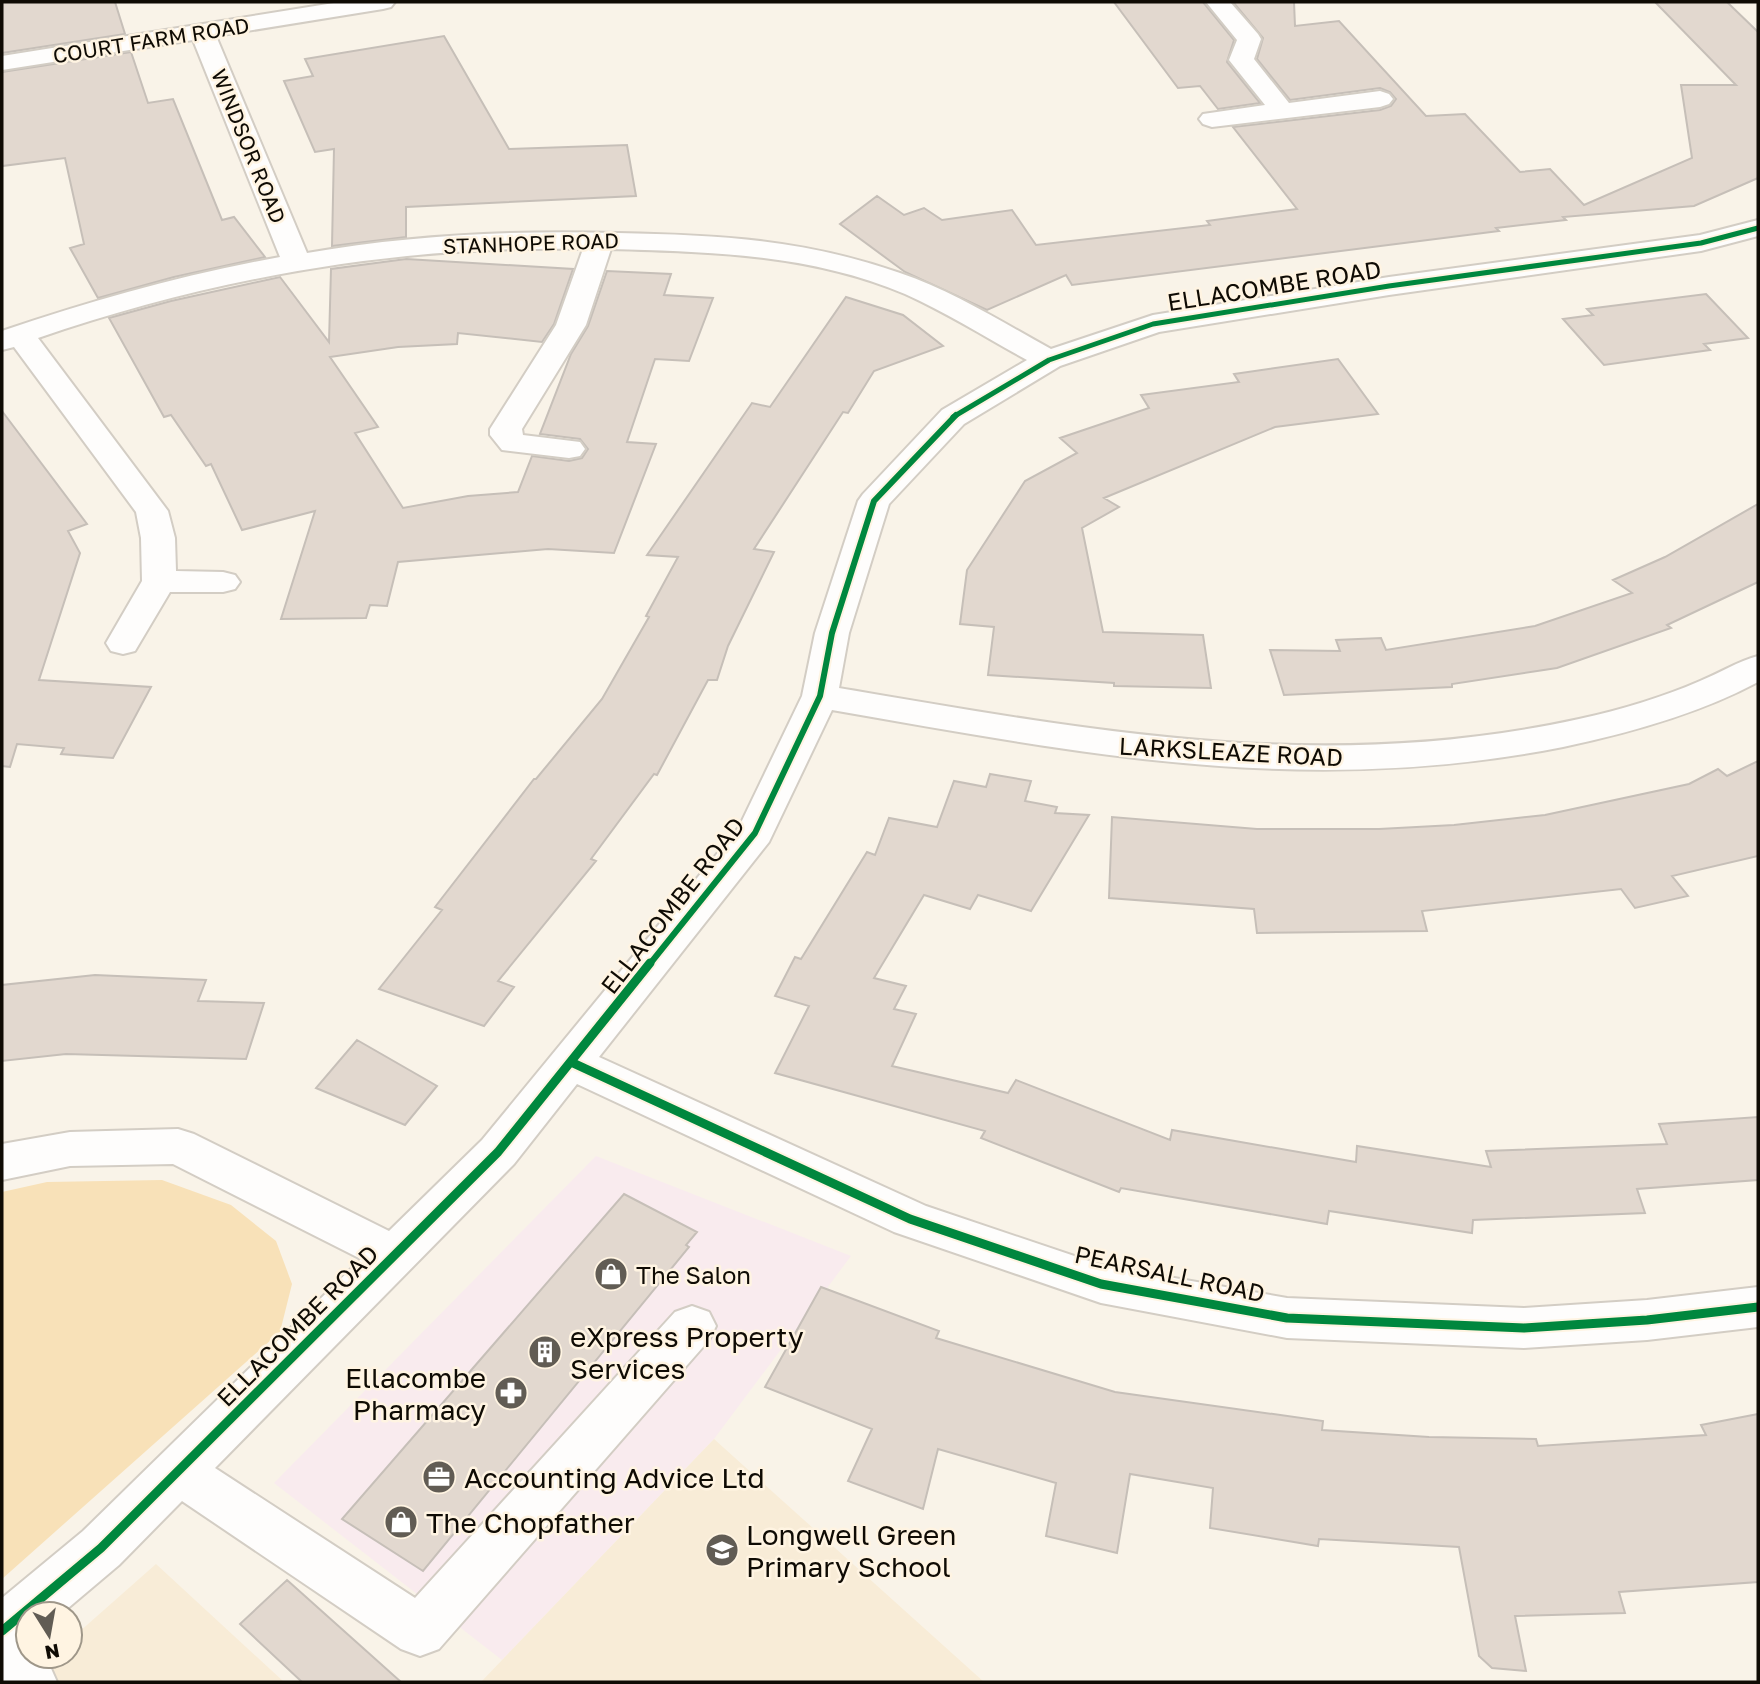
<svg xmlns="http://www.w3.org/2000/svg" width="1760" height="1684" viewBox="0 0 1760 1684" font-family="'Golos Text',sans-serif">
<rect width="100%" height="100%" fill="#f9f3e8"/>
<path fill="#f9ebee" d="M596,1156L851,1256L714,1439L502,1660L274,1483Z"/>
<path fill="#f8ecd7" d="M714,1439L984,1682H481Z
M156,1564L284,1682H21L52,1656H70V1640Z"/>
<path fill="#f8e1b8" d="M162,1180L231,1205L276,1241L292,1284L280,1332L2,1579V1192L47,1182Z"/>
<path fill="#e2d8cf" stroke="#c6bfb8" stroke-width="2" d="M2,2H115L125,34L2,53Z
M1114,2H1203L1234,40L1227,62L1260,103L1218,109L1200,86L1178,88Z
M1233,2H1294L1295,26L1339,21L1426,116L1465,114L1520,172L1550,169L1584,205L1692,158L1681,85H1736L1655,2H1727L1758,32V178L1694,206L1563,217L1566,220L1496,228L1499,231L1072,285L1066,275L987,310L905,272L840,224L877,196L904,215L924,208L942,220L1012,210L1036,245L1210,225L1207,221L1297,209L1233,127L1380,110L1391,106L1396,99L1390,92L1380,88L1290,100L1257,59L1263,38Z
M444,36L509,149L627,145L636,196L406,207V237L332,246L334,149L315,152L284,81L313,76L305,59Z
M131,52L148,103L173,99L222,220L234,217L265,257L174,277L98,298L70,248L84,244L65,158L2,166V72Z
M406,259L573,269L554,324L542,342L458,333L457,344L398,347L330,357L378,427L355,433L403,508L468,496L518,492L532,456L569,461L582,458L588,449L580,439L540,434L571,354L588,326L607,271L671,274L664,295L713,298L689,361L655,359L627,442L656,444L614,553L548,549L398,562L387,606L370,605L366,618L281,619L315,511L242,530L211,464L206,466L171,415L164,417L109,318L171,301L280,277L329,342L331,269Z
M1706,294L1748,338L1704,344L1710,350L1604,365L1563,319L1593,315L1587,309Z
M846,297L903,315L943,346L874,371L848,413L843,412L754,549L774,552L728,646L717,680H708L657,775L654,774L591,859L596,861L498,981L514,987L484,1026L379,989L442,910L435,907L534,779H536L602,699L649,617L646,616L678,557L647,555L752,403L770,407Z
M1338,359L1378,414L1275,427L1104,498L1119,507L1082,528L1103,632L1203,635L1211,688L1114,686V683L988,675L994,627L960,624L967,570L1025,481L1077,453L1060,438L1149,408L1141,395L1239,382L1234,374Z
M2,411L87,524L68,531L80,553L39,680L151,687L113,758L61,754L64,748L17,744L10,767L2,766Z
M1758,504V582L1667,625L1671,628L1557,668L1452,684V687L1284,695L1270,650L1340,651L1336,640L1381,638L1386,650L1535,626L1632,593L1613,580L1665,557Z
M1758,761V856L1672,876L1688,896L1635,908L1621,889L1422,911L1427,931L1257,933L1254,909L1109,898L1112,817L1257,829H1379L1454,825L1545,815L1689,784L1718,769L1727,776Z
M990,774L1031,781L1025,801L1057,807L1055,813L1089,815L1031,911L978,895L970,909L924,895L874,978L906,986L894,1009L916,1014L892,1066L1008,1093L1016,1080L1170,1140L1172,1130L1356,1162L1357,1146L1491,1167L1486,1151L1667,1144L1659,1124L1758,1117V1180L1637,1189L1645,1213L1473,1220L1472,1233L1329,1211L1327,1224L1121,1188L1119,1192L981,1138L985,1131L775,1073L809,1006L775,996L795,957L801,959L867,852L875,855L889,818L937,827L954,781L986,787Z
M95,975L206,980L198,1001L264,1003L246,1059L66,1054L2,1061V985Z
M357,1040L437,1086L405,1125L316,1088Z
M624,1194L697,1232L686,1245L689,1247L423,1571L342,1519Z
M821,1287L939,1331L936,1338L1115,1392L1323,1421L1322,1430L1429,1437L1536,1439L1538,1446L1706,1435L1701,1425L1758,1414V1582L1619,1592L1625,1613L1515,1616L1526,1671L1492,1668L1479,1656L1459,1547L1319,1539L1318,1546L1210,1528L1213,1488L1130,1474L1117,1553L1046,1536L1056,1483L938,1449L923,1509L848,1481L872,1429L765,1387Z
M287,1580L401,1682H302L240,1624Z"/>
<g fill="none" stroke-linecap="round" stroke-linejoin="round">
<defs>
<path id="minor" d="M340,2H395L391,7L383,9L216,36L307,253C409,235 515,230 618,233C719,235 803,239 900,273C953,291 1002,322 1051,349L1153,315L1389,277L1700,235L1758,220V236L1701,251L1389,295L1159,332L1060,366L964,424L889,504L849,633L839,688C1093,731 1322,775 1579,719C1620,710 1661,698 1700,681C1720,673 1738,661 1758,656V682C1698,714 1629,733 1563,747C1306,798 1084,754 832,710L769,842L599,1057L926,1206L1101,1265L1287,1298L1524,1308L1647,1300L1758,1287V1327L1647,1340L1524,1348L1287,1338L1101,1303L894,1232L577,1084L514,1164L215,1468L415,1598L675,1312L692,1306L709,1312L716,1326L709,1340L439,1649L420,1656L401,1649L182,1501L119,1565L61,1614H28V1656H41L49,1664L57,1682H2V1598L83,1531L361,1259L173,1164L70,1166L2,1180V1144L70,1132L178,1129L194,1134L389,1231L482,1140L739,827L802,696L815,633L858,501L863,494L942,410L1027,360C987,338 947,313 905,294C810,254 712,252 611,249L586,325L522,429L523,435L580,442L585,449L580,456L569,458L502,450L490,435V429L556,325L583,249C398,245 212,278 38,338L168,511L175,538L176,571L223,572L235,575L240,582L235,589L223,592H170L135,651L123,654L111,651L106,643L142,581L141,538L136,512L14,347L2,350V331C93,300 185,274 280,257L193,40L2,70V56Z
M1206,2H1230L1258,34L1261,39L1254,59L1289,103L1380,91L1389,94L1393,99L1389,104L1380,107L1212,127L1203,124L1199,119L1203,114L1265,105L1229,60L1237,40Z"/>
</defs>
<use href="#minor" stroke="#d3cdc4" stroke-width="4"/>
<use href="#minor" fill="#fefdfc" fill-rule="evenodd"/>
<defs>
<path id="cycleway-far2" d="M953,417L1049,360L1153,324L1389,286L1701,243L1758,228"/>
<path id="cycleway-far1" d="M649,965L755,833L820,696L832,633L874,501L956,415"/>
<path id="cycleway" d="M573,1063L910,1219L1101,1284L1287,1318L1524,1328L1647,1320L1758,1307
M2,1631L101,1548L498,1152L650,963"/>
</defs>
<use href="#cycleway-far2" stroke="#fff4e2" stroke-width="9"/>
<use href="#cycleway-far1" stroke="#fff4e2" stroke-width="10"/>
<use href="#cycleway" stroke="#fff4e2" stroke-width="13"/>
<use href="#cycleway-far2" stroke="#00873e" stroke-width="5"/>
<use href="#cycleway-far1" stroke="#00873e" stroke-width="6"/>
<use href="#cycleway" stroke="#00873e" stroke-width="9"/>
</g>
<defs>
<symbol id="shop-disc" viewBox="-11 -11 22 22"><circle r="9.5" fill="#615c54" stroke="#fff4e2"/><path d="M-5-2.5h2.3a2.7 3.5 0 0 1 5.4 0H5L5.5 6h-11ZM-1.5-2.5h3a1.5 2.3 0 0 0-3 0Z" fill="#fff"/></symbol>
<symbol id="building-disc" viewBox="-11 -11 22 22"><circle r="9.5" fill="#615c54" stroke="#fff4e2"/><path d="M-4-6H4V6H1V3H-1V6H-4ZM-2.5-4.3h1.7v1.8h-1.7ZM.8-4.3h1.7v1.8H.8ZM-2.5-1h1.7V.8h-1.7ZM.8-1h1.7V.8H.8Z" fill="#fff"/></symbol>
<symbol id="pharmacy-disc" viewBox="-11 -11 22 22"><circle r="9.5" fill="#615c54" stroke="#fff4e2"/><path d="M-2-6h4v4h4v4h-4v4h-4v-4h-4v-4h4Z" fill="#fff"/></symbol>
<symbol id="office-disc" viewBox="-11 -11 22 22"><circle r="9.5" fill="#615c54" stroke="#fff4e2"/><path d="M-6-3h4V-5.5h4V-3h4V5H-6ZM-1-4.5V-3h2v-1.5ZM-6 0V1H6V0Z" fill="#fff"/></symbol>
<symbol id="school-disc" viewBox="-11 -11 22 22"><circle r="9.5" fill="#615c54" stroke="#fff4e2"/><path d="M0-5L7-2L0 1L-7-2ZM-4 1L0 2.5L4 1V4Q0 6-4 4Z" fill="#fff"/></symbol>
</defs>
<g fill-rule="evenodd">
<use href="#shop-disc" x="592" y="1255" width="38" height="38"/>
<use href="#building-disc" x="526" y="1333" width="38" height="38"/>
<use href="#pharmacy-disc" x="492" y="1374" width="38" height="38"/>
<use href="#office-disc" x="420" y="1458" width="38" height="38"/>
<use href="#shop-disc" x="382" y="1503" width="38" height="38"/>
<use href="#school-disc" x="703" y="1531" width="38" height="38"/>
</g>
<g text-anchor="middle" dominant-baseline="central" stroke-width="5" stroke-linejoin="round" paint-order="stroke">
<g font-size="21" fill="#0f0b04" stroke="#fff4e2">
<text transform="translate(151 40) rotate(-9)">COURT FARM ROAD</text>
<text transform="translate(249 146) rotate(68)">WINDSOR ROAD</text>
<text transform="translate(531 243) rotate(-2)">STANHOPE ROAD</text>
</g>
<g font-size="24" fill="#0f0b04" stroke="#fff4e2">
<text transform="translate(1274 285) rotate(-9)">ELLACOMBE ROAD</text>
<text transform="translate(1231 751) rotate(3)">LARKSLEAZE ROAD</text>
<text transform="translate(672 905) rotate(-52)">ELLACOMBE ROAD</text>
<text transform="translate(1170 1273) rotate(12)">PEARSALL ROAD</text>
<text transform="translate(297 1325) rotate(-45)">ELLACOMBE ROAD</text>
</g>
<g font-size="24" fill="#0f0b04" stroke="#fff4e2" text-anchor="start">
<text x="636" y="1274">The Salon</text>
</g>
<g font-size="28" fill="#0f0b04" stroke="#fff4e2" text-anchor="start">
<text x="570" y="1336">eXpress Property<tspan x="570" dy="32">Services</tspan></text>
<text x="486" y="1377" text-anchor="end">Ellacombe<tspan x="486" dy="32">Pharmacy</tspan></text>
<text x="464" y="1477">Accounting Advice Ltd</text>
<text x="426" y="1522">The Chopfather</text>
<text x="746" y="1534">Longwell Green<tspan x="746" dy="32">Primary School</tspan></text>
</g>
</g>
<rect width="1760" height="1684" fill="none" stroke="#0f0b04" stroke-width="7"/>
<g transform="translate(49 1635) rotate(169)"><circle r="33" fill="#fff4e2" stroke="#9f9789" stroke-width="2"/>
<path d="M0-5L12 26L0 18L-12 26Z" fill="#615c54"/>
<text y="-10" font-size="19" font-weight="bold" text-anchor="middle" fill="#0f0b04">N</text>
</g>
</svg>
